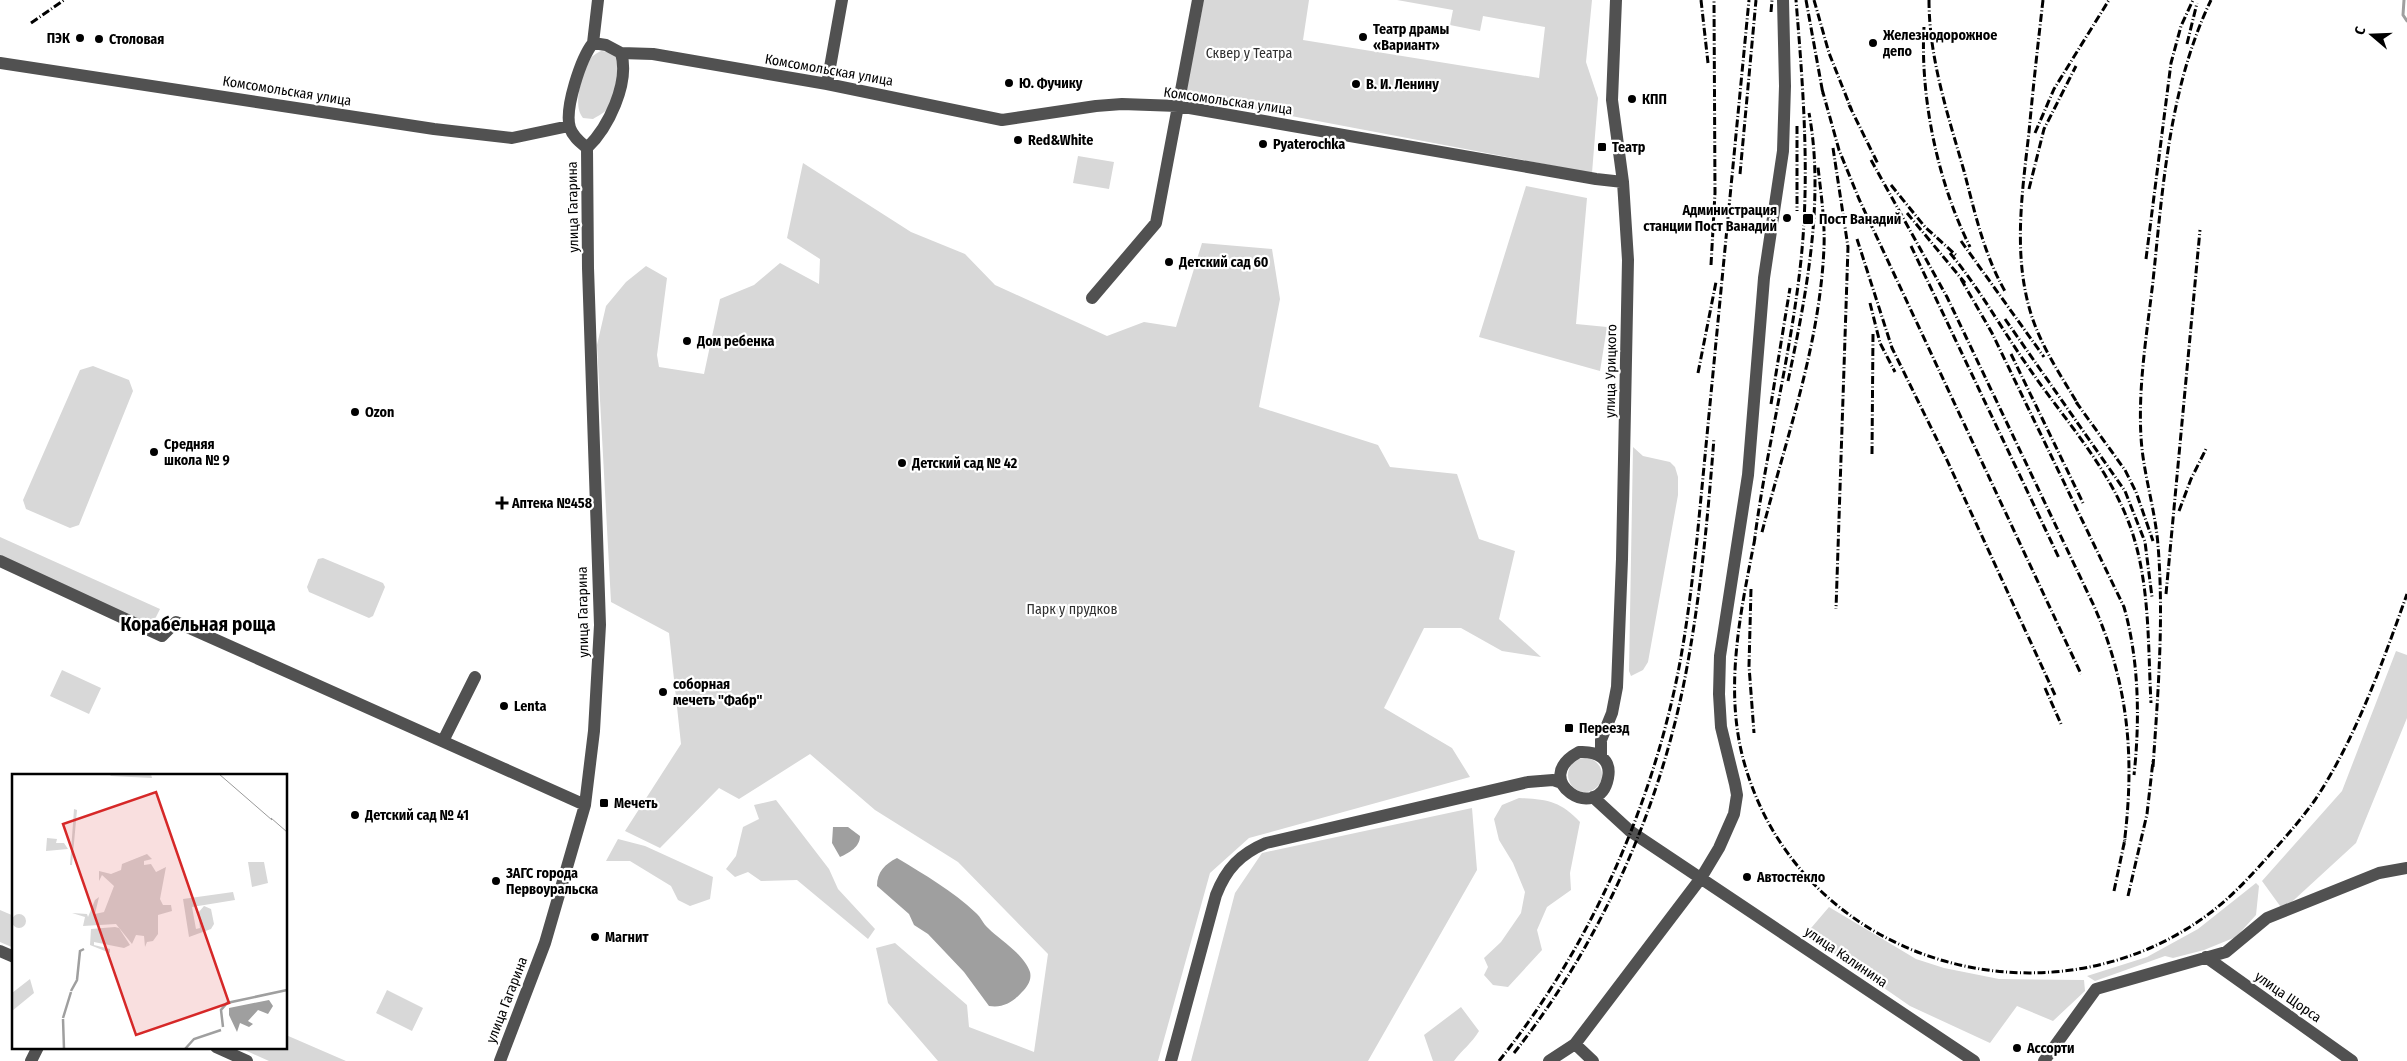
<svg xmlns="http://www.w3.org/2000/svg" width="2407" height="1061" viewBox="0 0 2407 1061" font-family="'Fira Sans Condensed',sans-serif">
<rect width="100%" height="100%" fill="#fff"/>
<path fill="#d8d8d8" d="M1204,0H1309L1303,40L1539,78L1545,27L1483,16L1480,31L1450,25L1453,10L1397,0H1592L1586,62L1598,98L1592,173L1185,96Z
M601,51C608,52 614,52 618,59C624,67 612,102 606,110C603,114 597,116 593,119L583,118C572,106 582,73 589,61C591,56 597,53 601,51Z
M1078,156L1114,162L1109,189L1073,183Z
M803,163L911,232L965,254L995,285L1107,336L1144,322L1176,327L1202,243L1272,249L1280,299L1259,407L1378,445L1390,467L1457,474L1479,539L1515,551L1499,619L1541,657L1502,651L1461,628H1424L1384,708L1452,748L1470,777L1249,838L1210,873L1158,1061H938L888,1003L876,948L895,943L967,1005L969,1027L1034,1052L1048,954L958,862L875,810L810,754L739,799L719,788L660,848L625,831L681,744L669,633L611,602L597,345L606,306L626,282L646,266L667,278L657,355L659,367L704,374L720,299L754,285L780,263L819,284L820,259L787,238Z
M1526,186L1587,198L1576,324L1607,327L1600,371L1479,337Z
M93,366L129,380L133,391L79,525L70,528L26,509L23,500L80,370Z
M1633,447L1643,456L1670,462L1675,467L1678,477V495L1648,662L1643,670L1631,676L1629,671Z
M0,537L160,609L152,625L0,558Z
M323,558L383,583L385,587L373,616L369,618L309,592L307,587L318,559Z
M2396,651L2407,655V718L2356,843L2283,910L2262,881L2342,791Z
M62,670L101,688L89,714L50,696Z
M1568 775a17 17 0 1 1 34 0a17 17 0 1 1-34 0Z
M1519,798C1546,799 1561,801 1580,822L1570,873L1571,890L1547,907L1537,930L1542,950L1508,987L1493,985L1484,975L1488,967L1484,958L1501,942L1521,913L1525,892L1513,863L1499,840L1494,819L1502,805Z
M776,800L829,869L838,889L875,929L868,939L797,880L761,881L748,872L735,877L726,869L736,856L743,827L759,819L754,805Z
M1472,808L1477,870L1368,1061H1191L1235,893L1262,853Z
M618,839L645,846L713,877L710,899L690,906L678,900L671,886L630,861H606Z
M2256,883L2259,886L2256,915L2236,937L2204,950L2173,958L2165,956L2095,981L2087,976L2147,957L2198,929Z
M1829,907L1916,959L1944,968L1999,979L2084,980L2085,991L2053,1021L2017,1006L1990,1043L1910,1006L1806,934Z
M0,910L14,916V948L0,942Z
M387,990L423,1008L412,1031L376,1013Z
M1461,1007L1479,1031C1472,1043 1462,1050 1454,1061H1433L1424,1035Z
M286,1035L346,1061H269L238,1047H286Z"/>
<path fill="#9f9f9f" d="M833,827H848L860,836C860,847 849,853 840,857L832,843Z
M897,858C925,875 953,891 976,913C981,917 983,924 988,928C1000,940 1025,955 1030,972C1032,980 1027,987 1022,992C1012,1003 1003,1008 989,1006L964,972L928,934L914,925L909,914L877,886C877,872 885,864 897,858Z"/>
<g fill="none" stroke-linecap="round" stroke-linejoin="round">
<path stroke="#9f9f9f" stroke-width="3" d="M2404,0L2403,15L2407,21"/>
<path stroke="#515151" stroke-width="12" d="M593,43L606,45L621,53C630,83 608,128 587,148C580,142 573,137 570,128C564,109 581,58 593,43Z
M593,43L598,0
M621,53L653,54L827,84L1002,120L1096,106L1122,104L1178,106L1596,179L1623,182
M0,63L434,129L512,138L569,126
M827,84L842,0
M1092,298L1156,223L1198,0
M0,561L162,636L176,622L585,805
M443,741L475,677
M1579,752C1596,751 1612,758 1608,778C1599,825 1527,780 1579,752Z
M1601,755V740L1612,713L1617,687L1622,559L1628,260L1623,182L1612,100L1616,0
M1593,797L1630,831L1974,1061
M0,951L14,957
M2206,957L2352,1061
M1575,1044L1593,1061
M216,1047L247,1061
M31,1061L38,1047
M500,1061L545,943L585,805L594,731L600,625L588,268L587,148
M1171,1061L1216,895C1226,869 1240,854 1266,843L1528,782L1553,780L1562,783
M1549,1061L1575,1044L1701,878L1719,848L1734,814L1737,795L1735,784L1721,727L1719,694L1720,656L1748,475L1764,278L1783,151L1785,86L1783,0
M2044,1061L2096,989L2226,952L2267,918L2379,873L2407,868"/>
<path stroke="#000" stroke-width="3" stroke-dasharray="8 2.5 1 2.5" stroke-linecap="butt" d="M1701,0L1708,63
M1806,0L1823,94
M1814,0L1829,53L1852,111
M1929,0C1929,59 1948,115 1964,171C1975,213 1984,255 2006,293
M2043,0C2038,44 2033,88 2029,132C2022,194 2012,259 2033,320C2044,351 2063,379 2079,406
M1771,12L1772,0
M31,23L64,0
M1924,27C1920,98 1938,183 1970,247
M2187,44L2197,3
M1822,89L1839,150L1859,199L2081,674
M1849,105L1878,164
M1797,126V211
M2035,133L2054,89L2109,0
M1833,148L1848,247L1836,609
M1871,160L1947,297L2094,606C2129,686 2135,758 2124,845
M1740,174L1756,0
M1891,185L1925,227L1957,256
M2029,189L2044,129L2076,66
M1907,213L1965,283
M1857,239L1892,348L1946,458L2055,695
M1961,241L2044,357
M1911,246L2059,558
M1950,253C1980,289 2002,330 2029,368C2066,422 2115,474 2134,538C2150,591 2148,649 2151,703
M2146,259L2171,63L2181,26L2193,0
M1711,265L1715,193L1714,0
M1961,279L1992,333L2124,607C2139,660 2140,720 2134,775
M1870,303L1880,343L1895,372
M2005,319L2125,491L2145,542L2152,597
M2011,354L2084,505
M1698,373L1716,282
M1788,381C1806,297 1825,199 1809,113
M2076,402L2125,470L2136,492L2153,541
M1771,404L1790,288
M1872,454L1873,334
M2179,511L2191,479L2207,447
M1762,532C1786,438 1820,345 1824,247C1825,221 1821,194 1818,167
M1755,538C1740,615 1722,695 1747,772C1808,966 2051,1033 2210,913C2231,897 2248,879 2266,859C2283,840 2300,821 2315,800C2356,738 2382,664 2407,594
M1754,544C1766,449 1791,356 1801,260C1810,174 1803,86 1796,0
M1751,589L1749,666L1754,733
M2166,594L2200,230
M2045,688L2061,724
M2153,767C2158,693 2164,619 2158,545C2155,508 2143,473 2141,437C2138,385 2147,333 2153,281C2163,186 2169,88 2211,0
M2114,891L2125,839
M2128,896L2147,814L2153,761
M1514,1053C1601,943 1662,805 1687,667C1701,591 1708,515 1714,438
M1499,1061C1583,956 1643,827 1673,696C1685,644 1691,591 1697,539L1749,0"/>
</g>
<g fill="#000" stroke="#fff" stroke-width="2">
<circle cx="1363" cy="37" r="5"/>
<circle cx="80" cy="38" r="5"/>
<circle cx="99" cy="39" r="5"/>
<circle cx="1873" cy="43" r="5"/>
<circle cx="1009" cy="83" r="5"/>
<circle cx="1356" cy="84" r="5"/>
<circle cx="1632" cy="99" r="5"/>
<circle cx="1018" cy="140" r="5"/>
<circle cx="1263" cy="144" r="5"/>
<rect x="1597" y="142" width="10" height="10" rx="2.5"/>
<circle cx="1787" cy="218" r="5"/>
<rect x="1802" y="213" width="12" height="12" rx="2.5"/>
<circle cx="1169" cy="262" r="5"/>
<circle cx="687" cy="341" r="5"/>
<circle cx="355" cy="412" r="5"/>
<circle cx="154" cy="452" r="5"/>
<circle cx="902" cy="463" r="5"/>
<path d="M499.5 495.5h5v5h5v5h-5v5h-5v-5h-5v-5h5z"/>
<circle cx="663" cy="692" r="5"/>
<circle cx="504" cy="706" r="5"/>
<rect x="1564" y="723" width="10" height="10" rx="2.5"/>
<rect x="599" y="798" width="10" height="10" rx="2.5"/>
<circle cx="355" cy="815" r="5"/>
<circle cx="1747" cy="877" r="5"/>
<circle cx="496" cy="881" r="5"/>
<circle cx="595" cy="937" r="5"/>
<circle cx="2017" cy="1048" r="5"/>
</g>
<g text-anchor="middle" dominant-baseline="central" stroke-width="4.5" stroke-linejoin="round" paint-order="stroke">
<g font-size="14" font-weight="bold" fill="#000" stroke="#fff" text-anchor="start">
<text x="1373" y="29">Театр драмы<tspan x="1373" dy="16">«Вариант»</tspan></text>
<text x="1883" y="35">Железнодорожное<tspan x="1883" dy="16">депо</tspan></text>
<text x="70" y="38" text-anchor="end">ПЭК</text>
<text x="109" y="39">Столовая</text>
<text x="1019" y="83">Ю. Фучику</text>
<text x="1366" y="84">В. И. Ленину</text>
<text x="1642" y="99">КПП</text>
<text x="1028" y="140">Red&amp;White</text>
<text x="1273" y="144">Pyaterochka</text>
<text x="1612" y="147">Театр</text>
<text x="1777" y="210" text-anchor="end">Администрация<tspan x="1777" dy="16">станции Пост Ванадий</tspan></text>
<text x="1819" y="219">Пост Ванадий</text>
<text x="1179" y="262">Детский сад 60</text>
<text x="697" y="341">Дом ребенка</text>
<text x="365" y="412">Ozon</text>
<text x="164" y="444">Средняя<tspan x="164" dy="16">школа № 9</tspan></text>
<text x="912" y="463">Детский сад № 42</text>
<text x="512" y="503">Аптека №458</text>
<text x="673" y="684">соборная<tspan x="673" dy="16">мечеть "Фабр"</tspan></text>
<text x="514" y="706">Lenta</text>
<text x="1579" y="728">Переезд</text>
<text x="614" y="803">Мечеть</text>
<text x="365" y="815">Детский сад № 41</text>
<text x="506" y="873">ЗАГС города<tspan x="506" dy="16">Первоуральска</tspan></text>
<text x="1757" y="877">Автостекло</text>
<text x="605" y="937">Магнит</text>
<text x="2027" y="1048">Ассорти</text>
</g>
<g font-size="14" fill="#2f2f2f" stroke="#fff">
<text x="1249" y="53">Сквер у Театра</text>
<text x="1072" y="609">Парк у прудков</text>
</g>
<g font-size="14" fill="#000" stroke="#fff">
<text transform="translate(829 70) rotate(10)">Комсомольская улица</text>
<text transform="translate(287 91) rotate(9)">Комсомольская улица</text>
<text transform="translate(1228 101) rotate(8)">Комсомольская улица</text>
<text transform="translate(573 207) rotate(-91)">улица Гагарина</text>
<text transform="translate(1611 371) rotate(-89)">улица Урицкого</text>
<text transform="translate(583 612) rotate(-91)">улица Гагарина</text>
<text transform="translate(1846 957) rotate(34)">улица Калинина</text>
<text transform="translate(2288 997) rotate(35)">улица Щорса</text>
<text transform="translate(507 1000) rotate(-69)">улица Гагарина</text>
</g>
<g font-size="19" font-weight="bold" fill="#000" stroke="#fff">
<text x="198" y="624">Корабельная роща</text>
</g>
</g>
<g transform="translate(12 774)">
<rect width="275" height="275" fill="#fff"/>
<path d="M97,0H139L140,4L99,2ZM62,35L65,36L60,91H58ZM35,64L45,65L44,69H52L56,75L34,77ZM135,80L140,85L132,87V91L139,90L144,98L154,93L148,125L151,131H159L160,137L146,141V160L141,167L135,168L133,173L132,162L124,161L120,170L104,150L71,152L73,143L60,139L75,140L76,143L83,126L87,123L83,140L92,138L102,112L90,101L87,107V97L99,100L109,96L110,90ZM236,88H252L256,109L240,113ZM221,118L223,126L180,133L184,155L188,154L186,139L192,132L199,135L202,150L199,155L177,163L171,125ZM0 147a7 7 0 1 1 14 0a7 7 0 1 1-14 0ZM103,153L107,154L118,171L112,174L82,168V171L98,175V179L78,171L79,155ZM18,205L22,219L0,237V219Z" fill="#d8d8d8"/>
<path d="M257,226L261,232L256,240L246,236L236,247L241,250L237,253L228,249L225,258L217,241V234Z" fill="#9f9f9f"/>
<path fill="none" stroke="#9f9f9f" stroke-width="2.5" d="M59,217L65,206L68,177L72,175M51,244L59,218M51,245L52,275M211,253L209,236L215,229L275,216M173,275L182,265L209,256"/>
<path fill="none" stroke="#999" stroke-width="1" d="M207,0L260,46M259,44L275,58"/>
<path fill="#d62828" fill-opacity="0.15" stroke="#d62828" stroke-width="2.5" d="M144,18L217,229L124,261L51,50Z"/>
<rect width="275" height="275" fill="none" stroke="#000" stroke-width="2.5"/>
</g>
<g transform="translate(2372 35) rotate(289)" stroke="#ffffff" stroke-width="4" paint-order="stroke">
<path d="M0-4L9 19L0 12L-9 19Z" fill="#000000"/>
<text y="-8" font-size="14" font-weight="bold" text-anchor="middle" fill="#000000">С</text>
</g>
</svg>
